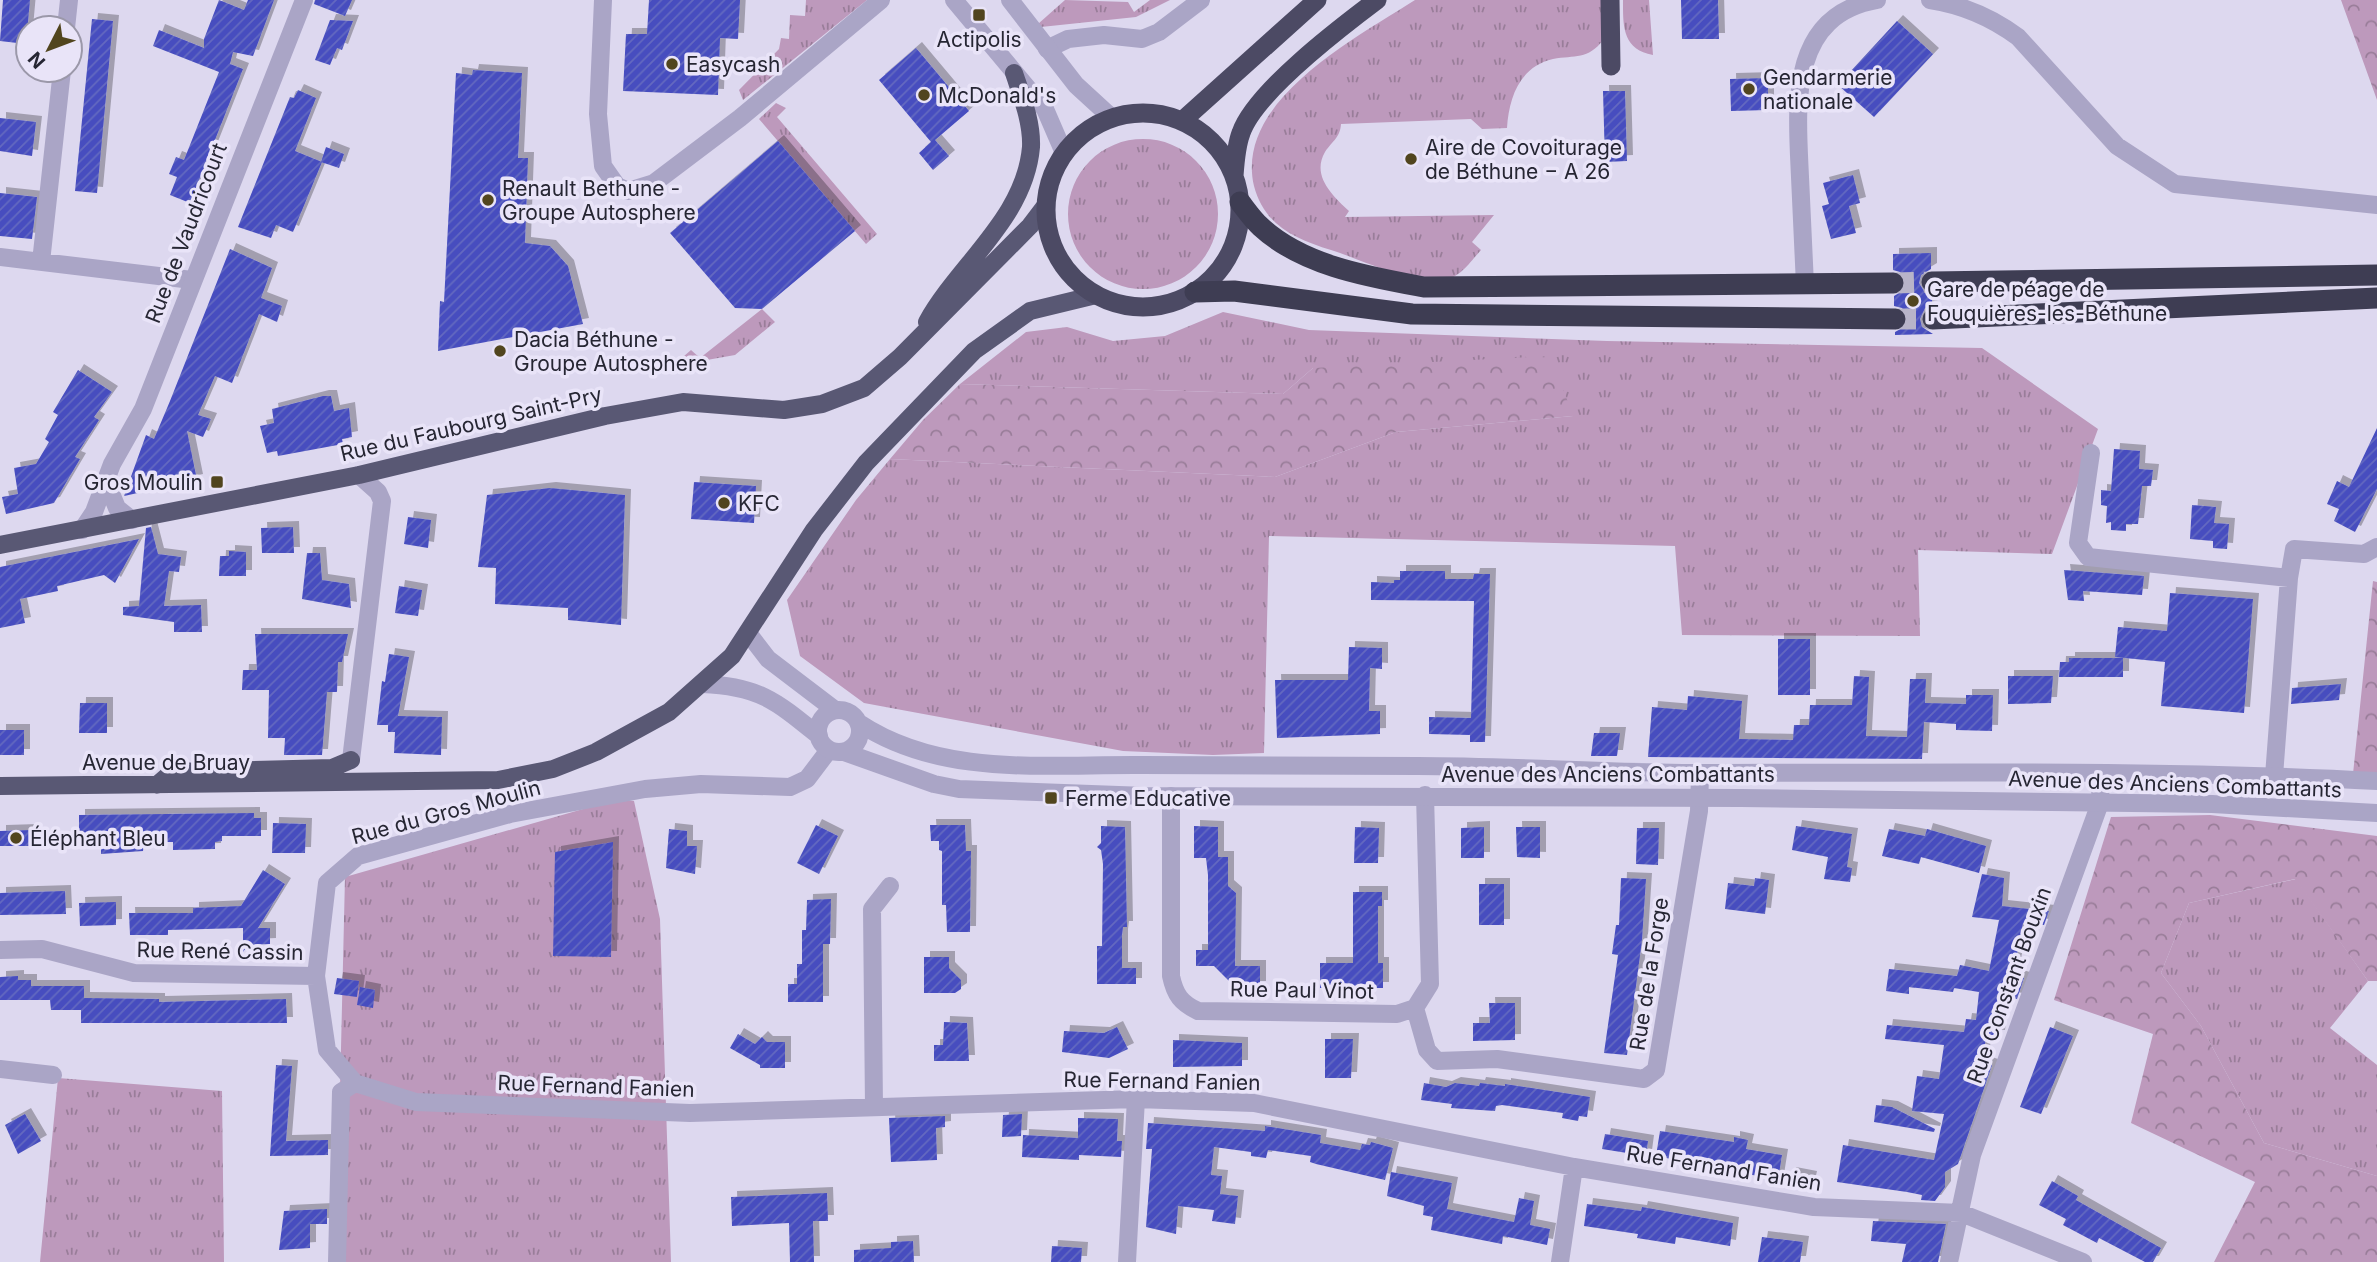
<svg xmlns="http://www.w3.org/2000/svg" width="2377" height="1262" viewBox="0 0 2377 1262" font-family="Inter,sans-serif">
<defs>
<pattern id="grass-tufts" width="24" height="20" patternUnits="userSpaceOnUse" patternTransform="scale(1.75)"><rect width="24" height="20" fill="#bd99bc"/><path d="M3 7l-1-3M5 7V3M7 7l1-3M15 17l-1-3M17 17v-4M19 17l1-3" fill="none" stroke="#997d99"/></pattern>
<pattern id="forest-crowns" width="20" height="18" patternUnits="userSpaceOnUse" patternTransform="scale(1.75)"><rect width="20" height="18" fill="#bd99bc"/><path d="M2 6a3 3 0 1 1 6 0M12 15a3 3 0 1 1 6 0" fill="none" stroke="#997d99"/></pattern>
<pattern id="building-hatch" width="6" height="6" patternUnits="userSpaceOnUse" patternTransform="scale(1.75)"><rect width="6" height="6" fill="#464dbf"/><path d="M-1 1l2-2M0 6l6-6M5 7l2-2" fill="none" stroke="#6469c0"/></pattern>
<filter id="shadow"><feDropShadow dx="6" dy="-6" stdDeviation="0" flood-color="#0004"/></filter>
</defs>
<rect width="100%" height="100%" fill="#ddd8ef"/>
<path fill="url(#grass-tufts)" d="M806,0H867L743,100L739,90L779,49L781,38L789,39L790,15L805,16Z
M1065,0L1128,2L1134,12L1150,0H1170L1136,17L1041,27L1038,24Z
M1415,0H1603V40C1588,60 1575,55 1553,59C1519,67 1509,98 1507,128L1482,129L1471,119L1341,124C1340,138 1333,140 1325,152C1311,176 1333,196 1349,211L1345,217L1494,215L1472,242L1481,250C1471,261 1460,278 1444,280C1408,283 1365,261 1331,250C1295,239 1264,225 1254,186C1234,101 1356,38 1415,0Z
M1623,0H1649L1653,55C1622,49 1623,26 1623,0Z
M776,103L786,108L777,117L877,234L866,244L759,119Z
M1068 214a75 75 0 1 1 150 0a75 75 0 1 1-150 0Z
M762,309L775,322L735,355L662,368L661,360L676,363L691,350L700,358Z
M1223,312L1309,330L1607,341L1982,348L2098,429L2052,554L1918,550L1920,636L1682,635L1675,546L1269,536L1264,753L1213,755L1123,751L864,703L800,656L787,600L856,500L890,459L1275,477L1396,432L1573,416L1313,368L1283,394L960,384L1026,332L1067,327L1113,341L1165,336Z
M618,799L634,801L660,919L671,1262H336L345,877Z
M2296,879L2368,981L2330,1028L2377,1065V1176L2264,1143L2201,1026L2161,973L2189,903Z
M58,1078L222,1091L224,1262H40Z"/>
<path fill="url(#forest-crowns)" d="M2341,0H2377V100Z
M1551,356L1573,416L1396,432L1275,477L890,459L923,420L960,384L1283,394L1313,368Z
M2373,581L2377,582V777L2353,774Z
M2210,815L2377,836V981H2368L2295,879L2189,903L2161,973L2201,1026L2264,1143L2377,1176V1262H2214L2255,1182L2131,1123L2153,1034L2054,1000L2111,817Z"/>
<path fill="url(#building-hatch)" filter="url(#shadow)" d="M3,0H30L26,44L0,41Z
M219,0L244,10L248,0H274L253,56L233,52L230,64L243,69L190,203L170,195L177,177L169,174L176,157L184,160L219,72L153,46L159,30L204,48V39Z
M315,0H352L345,16L314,4Z
M649,0H740L738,39L720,38L718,95L623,91L626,34H647Z
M1681,0H1718L1719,39H1682Z
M92,19L113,21L97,193L75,191Z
M330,20L353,21L342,50L337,48L330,65L315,60Z
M1897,21L1933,54L1874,117L1838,85Z
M916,48L969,111L935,140L949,156L933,170L919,153L931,142L879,80Z
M473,70L522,73L518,158H528L525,243L550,246L568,266L583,324L438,351L440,301L444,302L456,73L472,75Z
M1768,78V110L1731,111L1730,79Z
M298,90L316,98L295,151L322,162L293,232L276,225L271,238L238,227L290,97L294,98Z
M1603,91H1625L1627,161L1605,162Z
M0,118L36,122L32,156L0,151Z
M778,141L855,231L762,309L735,308L670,233Z
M326,147L344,154L339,168L321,162Z
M1853,175L1860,203L1849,206L1856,233L1831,239L1822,206L1829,204L1823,183Z
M0,193L37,197L32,239L0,236Z
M230,249L272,268L261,298L282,306L277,322L259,314L232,383L215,376L198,415L211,419L203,437L187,431L197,480L124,496L146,435L154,439L170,401Z
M1931,253V269L1921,275L1919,283L1925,293L1932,295V306L1925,308L1920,319L1922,327L1933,334L1895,335V332L1906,326L1908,318L1902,308L1894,306V296L1904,290L1906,282L1900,272L1893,270V254Z
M78,370L112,392L94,417L99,420L75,457L80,459L54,503L6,514L2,497L18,494L14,468L36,464L49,442L45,439L58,415L53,412Z
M323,396H331L334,411L349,408L352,437L342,439L343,444L278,456L277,451L267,453L260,426L274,423L272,409Z
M2377,428V489L2355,532L2334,521L2339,509L2327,504L2337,481L2349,487Z
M2114,449L2140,451L2139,469L2153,470L2151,486H2142L2138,524H2126V531L2111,530V522L2106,523L2107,506L2101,505V490L2111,491Z
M694,482L756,486L754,523L691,519Z
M550,488L625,495L621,625L568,620V608L495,604L496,568L478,567L487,495Z
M2192,505L2216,507L2214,523L2229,524L2227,549L2213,548V541L2190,539Z
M408,517L431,520L428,548L404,544Z
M151,527L158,554L181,557L179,572L169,571L164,606L201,605L202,632H174V622L123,615V607L139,606L146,528Z
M293,527L294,553H262L261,528Z
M139,539L115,583L104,575L57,586L58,591L20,599L25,623L0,628V567Z
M229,551L246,552V576H219L220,556H229Z
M307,553H320L322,580L349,584L351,608L302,599Z
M2064,570L2144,576L2142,595L2083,591L2084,601L2068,600Z
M1400,571H1445V579H1473L1474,574H1490L1485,742H1470V735L1429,734V717L1471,718L1474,601L1371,600V582L1394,583V580H1400Z
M399,586L422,590L418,616L395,613Z
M2170,593L2253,599L2244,713L2161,706L2165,662L2115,657L2118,627L2167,631Z
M255,634H348L342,662H338L337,692H327L322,755H284L285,738H268L269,690H242L243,670H257Z
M1778,639H1810V695H1778Z
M1349,647L1382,648V669L1370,668L1369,711H1380V734L1277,738L1275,680H1348Z
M389,654L409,657L398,716L442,717L441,755L394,753L395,732H388V725H377L382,681L385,682Z
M2069,658H2123V677H2059L2060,662H2069Z
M1854,676L1869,677L1866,736L1907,737L1910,679H1926L1925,703L1966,704V695H1993L1992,731L1956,730V724L1924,722L1922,759L1648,757L1652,707L1687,710L1688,696L1742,701L1739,739L1793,740L1794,725H1809L1810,705H1852Z
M2008,676H2053L2051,703L2008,704Z
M2341,684L2339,700L2291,704L2292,688Z
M80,703H107V733H79Z
M0,730H24V755H0Z
M1594,733H1620L1617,756H1591Z
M254,813V818H261V836H222V841L215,842V849L173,850V842H144L143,851L101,854V835H79V815Z
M273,823L306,824L305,853H272Z
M816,825L838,836L819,874L797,863Z
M930,825H965L966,851H971L970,932H947L946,905H942V851L939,850V841H931Z
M1101,826L1125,827L1127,927H1123L1122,935V968H1136V984H1097V946H1102L1103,864L1101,850L1097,847L1101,843Z
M1194,826L1218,827V857H1228V886L1236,893L1235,966H1260V987H1235L1214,966H1196V950H1208V875L1206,858H1194Z
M1796,826L1852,834L1847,867L1852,868L1850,882L1824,879L1828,857L1792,850Z
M1355,827L1379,828L1378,863H1354Z
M1484,827V858H1461V828Z
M1516,827H1540V858L1517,857Z
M1637,828H1659L1658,865L1636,864Z
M669,829L687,831V846H697L695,874L666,868Z
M1889,829L1925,836L1927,829L1986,846L1979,873L1921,857L1919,864L1882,856Z
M32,830L33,846H0V831Z
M613,842L611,957L553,956L555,852Z
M263,870L285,884L258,928H270V944L248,945L243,952V928L168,930V935H130L129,913H193V908L241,906Z
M1982,874L2004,878L2002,906L2049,911L2044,925L2023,923L2013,975L2024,978L2017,999L2004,997L1999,1036L1986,1035L1983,1062L1992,1065L1958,1164L1945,1172V1187L1935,1201L1921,1200L1922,1195L1907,1192L1837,1182L1843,1145L1934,1160L1944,1114L1912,1111L1917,1076L1939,1079L1944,1045L1885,1039L1887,1025L1964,1032L1966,1019L1976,1020L1979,992L1954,988L1956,981L1953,992L1909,987V994L1886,991L1889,969L1957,976L1960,965L1989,971L1999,920L1972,917Z
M1621,878L1646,879L1642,940L1627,1055L1604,1053L1618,955L1612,954L1616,925H1619Z
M1755,878L1769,880L1765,914L1725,909L1728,883L1754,886Z
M1479,884H1504V925H1479Z
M65,891L66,914L0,915V893Z
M1353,892H1382V906H1378V963H1383V988H1320V963H1353Z
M831,899L830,944H823V1002H788V984H797V964H802V930H806L807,900Z
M116,902V925L80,926L79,903Z
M924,957H949V968L961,980V989L955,993H924Z
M18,976V980H31V986H84V998L159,999V1002L286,999L287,1023H81V999V1010H51L50,1000H0V977Z
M337,978L359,981L357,997L334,994Z
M360,987L375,990L373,1008L357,1005Z
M1489,1003H1515V1040L1473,1041V1023H1490Z
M944,1022L967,1023L969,1061H934V1045H943Z
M1117,1027L1128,1049L1109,1058L1062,1052L1064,1031L1104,1033Z
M2050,1027L2073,1036L2041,1114L2020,1107Z
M738,1034L755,1044L762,1037L767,1042H785V1068H760V1065L730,1048Z
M1325,1039H1353L1351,1078H1325Z
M1173,1040L1242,1043V1066L1173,1067Z
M276,1065L292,1066L286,1141L328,1140V1155L270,1156Z
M1424,1083L1446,1087L1455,1083L1479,1086L1480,1083L1505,1086V1084L1590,1097L1587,1117L1579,1116L1578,1121L1562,1118L1563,1113L1502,1105L1496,1106L1495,1111L1451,1108L1452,1104L1421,1100Z
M1876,1105L1892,1107L1935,1129L1934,1132L1874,1122Z
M25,1114L41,1141L18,1154L5,1125Z
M1022,1114L1021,1136L1002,1137L1003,1115Z
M945,1116V1127L936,1128L937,1160L891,1162L889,1118Z
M1078,1118L1118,1119L1117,1141H1122L1121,1157L1079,1155V1160L1022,1157L1023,1135L1078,1138Z
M1148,1123L1265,1131V1126L1321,1135L1320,1143L1360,1150L1362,1144L1370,1145L1371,1142L1393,1148L1385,1180L1316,1164L1310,1162L1311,1156L1268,1150L1266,1158L1251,1156V1152L1214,1147L1211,1175L1222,1176L1220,1194L1238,1196L1235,1224L1212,1221L1214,1210L1178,1206L1176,1234L1146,1227L1152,1149H1146Z
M1660,1131L1734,1142V1137L1748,1140L1746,1149L1782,1155L1778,1180L1656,1156Z
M1605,1134L1648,1141L1646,1156L1602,1149Z
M1391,1172L1452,1183L1447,1209L1514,1222L1519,1198L1534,1201L1530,1225L1550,1229L1547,1245L1503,1236L1502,1244L1431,1230L1433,1217L1423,1215L1424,1206L1387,1196Z
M1790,1173L1811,1177L1808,1190L1787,1187Z
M2052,1181L2078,1196L2076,1200L2161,1248L2153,1262H2145L2099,1238L2097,1243L2063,1225L2066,1219L2039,1205Z
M827,1193L828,1221H813L814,1262H790L789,1223L732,1226L731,1197Z
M1587,1204L1641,1211L1642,1207L1733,1223L1730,1246L1676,1237L1675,1244L1637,1238L1638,1234L1584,1226Z
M327,1209V1224H310V1248L279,1250L284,1211Z
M1873,1221L1946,1224L1938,1262H1902L1906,1244L1871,1241Z
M1762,1237L1803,1242L1800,1262H1758Z
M913,1241L914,1262H854V1250L891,1248V1242Z
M1052,1246L1082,1248L1081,1262H1051Z"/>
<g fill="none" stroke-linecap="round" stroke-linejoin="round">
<path stroke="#b8b4c9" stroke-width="21" stroke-dasharray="21 10" stroke-linecap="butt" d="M1893,283L1932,282
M1895,319H1933"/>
<path stroke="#aaa5c6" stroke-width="18" d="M603,0L598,114L603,166L617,186L628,191L654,183L740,118L881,0
M1930,0C1963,5 1991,17 2018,37L2117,146L2175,184L2377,205
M66,28L69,0
M1047,49L1068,39L1104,35L1142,39L1159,32L1201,0
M0,257L192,280
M41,262L62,70
M1805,285C1803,249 1802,213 1800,177C1797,108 1787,16 1877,0
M2091,453L2078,543L2088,557L2289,578
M351,760L382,501L378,492L359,475
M2274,776L2289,578L2294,549L2364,554L2377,547
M1171,796V976C1175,995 1181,1003 1198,1011L1397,1014L1415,1008L1430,984L1425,795
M0,950L42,949L134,973L316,976
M1415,1008L1427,1050L1437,1061L1497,1059L1644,1079L1656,1070L1699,811L1700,773
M0,1069L53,1075
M355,1083L416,1102L690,1113L1136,1099L1254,1103L1574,1167L1814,1207L1961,1213L2083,1262
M874,1107L872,909L890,886
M337,1262L341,1092L355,1083L327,1050L316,976L327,883L358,856L510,814L645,789L701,784L790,787L807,779L829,750
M1127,1262L1136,1099
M1560,1262L1574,1167
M1949,1262L1972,1155L2100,803L2101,773"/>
<path stroke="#aaa5c6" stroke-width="18" d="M954,0L1045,109L1064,153
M1010,0L1076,85L1112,118
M106,481L117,508L132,520
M82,530L94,512L112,464L143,409L304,0
M748,633L768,659L835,710
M702,684C759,686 776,701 819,736
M818 731a21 21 0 1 1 42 0a21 21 0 1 1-42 0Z
M859,723C942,778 1047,764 1142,765C1234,766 1326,766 1418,766C1513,766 1607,773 1702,773C1927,773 2152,769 2377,781
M844,752L934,784L959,789L1146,796L1741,798L2212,804L2377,813"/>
<path stroke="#595874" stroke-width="18" d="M927,322C959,264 1025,218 1031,147C1032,122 1022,97 1014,73
M0,545L359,475L605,416L683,402L784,410L822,404L864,388L900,357L1030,226L1046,205
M157,785L172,772L332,768L351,760
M0,786L498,780L553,769L596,752L669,712L732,656L814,530L866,463L974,351L1030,311L1096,295"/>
<path stroke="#4c4a64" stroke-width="19" d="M1610,0L1611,66
M1046 210a97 97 0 1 1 194 0a97 97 0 1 1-194 0Z
M1182,121L1317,0
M1234,176C1235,162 1236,146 1241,133C1255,92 1341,27 1377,0"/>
<path stroke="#3e3d53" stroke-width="21" d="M1240,202C1247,211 1253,220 1261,227C1303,266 1370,277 1424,287L1893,283
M1932,282L2377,275
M1195,292L1234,291L1412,314L1895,319
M1933,319L2377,298"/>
</g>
<g fill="#51451e" stroke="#e9e4f8" stroke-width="2.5">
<rect x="972" y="8" width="14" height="14" rx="3.5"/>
<circle cx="672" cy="64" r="7"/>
<circle cx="1749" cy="89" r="7"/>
<circle cx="924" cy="95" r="7"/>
<circle cx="1411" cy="159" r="7"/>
<circle cx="488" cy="200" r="7"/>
<circle cx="1913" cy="301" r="7"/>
<circle cx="500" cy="351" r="7"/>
<rect x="210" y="475" width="14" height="14" rx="3.5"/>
<circle cx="724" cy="503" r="7"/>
<rect x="1044" y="791" width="14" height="14" rx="3.5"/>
<circle cx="16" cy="838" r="7"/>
</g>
<g text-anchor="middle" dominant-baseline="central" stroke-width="7" stroke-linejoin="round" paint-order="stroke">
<g font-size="21" fill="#262633" stroke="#e9e4f8" text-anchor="start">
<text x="979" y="39" text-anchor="middle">Actipolis</text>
<text x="686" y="64">Easycash</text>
<text x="1763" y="77">Gendarmerie<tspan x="1763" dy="24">nationale</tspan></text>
<text x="938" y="95">McDonald's</text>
<text x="1425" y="147">Aire de Covoiturage<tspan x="1425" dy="24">de Béthune − A 26</tspan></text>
<text x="502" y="188">Renault Bethune -<tspan x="502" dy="24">Groupe Autosphere</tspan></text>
<text x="1927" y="289">Gare de péage de<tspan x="1927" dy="24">Fouquières-les-Béthune</tspan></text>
<text x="514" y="339">Dacia Béthune -<tspan x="514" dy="24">Groupe Autosphere</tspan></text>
<text x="203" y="482" text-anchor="end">Gros Moulin</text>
<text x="738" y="503">KFC</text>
<text x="1065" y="798">Ferme Educative</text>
<text x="30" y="838">Éléphant Bleu</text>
</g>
<g font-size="21" fill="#262633" stroke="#e9e4f8">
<text transform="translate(186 233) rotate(-69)">Rue de Vaudricourt</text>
<text transform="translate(471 424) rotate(-13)">Rue du Faubourg Saint-Pry</text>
<text x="166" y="762">Avenue de Bruay</text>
<text x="1608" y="774">Avenue des Anciens Combattants</text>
<text transform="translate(2175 784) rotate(2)">Avenue des Anciens Combattants</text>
<text transform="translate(446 812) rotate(-15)">Rue du Gros Moulin</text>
<text transform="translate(220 951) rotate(1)">Rue René Cassin</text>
<text transform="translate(1649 974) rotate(-81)">Rue de la Forge</text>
<text transform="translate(2009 985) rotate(-70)">Rue Constant Bouxin</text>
<text transform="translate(1302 990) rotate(1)">Rue Paul Vinot</text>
<text transform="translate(1162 1081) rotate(1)">Rue Fernand Fanien</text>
<text transform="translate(596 1086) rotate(2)">Rue Fernand Fanien</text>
<text transform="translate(1724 1168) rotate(9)">Rue Fernand Fanien</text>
</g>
</g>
<g transform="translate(49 49) rotate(228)"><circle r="33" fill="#e9e4f8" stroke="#9b98a9" stroke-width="2"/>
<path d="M0-5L12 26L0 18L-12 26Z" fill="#51451e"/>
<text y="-10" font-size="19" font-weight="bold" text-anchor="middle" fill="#262633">N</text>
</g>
</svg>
